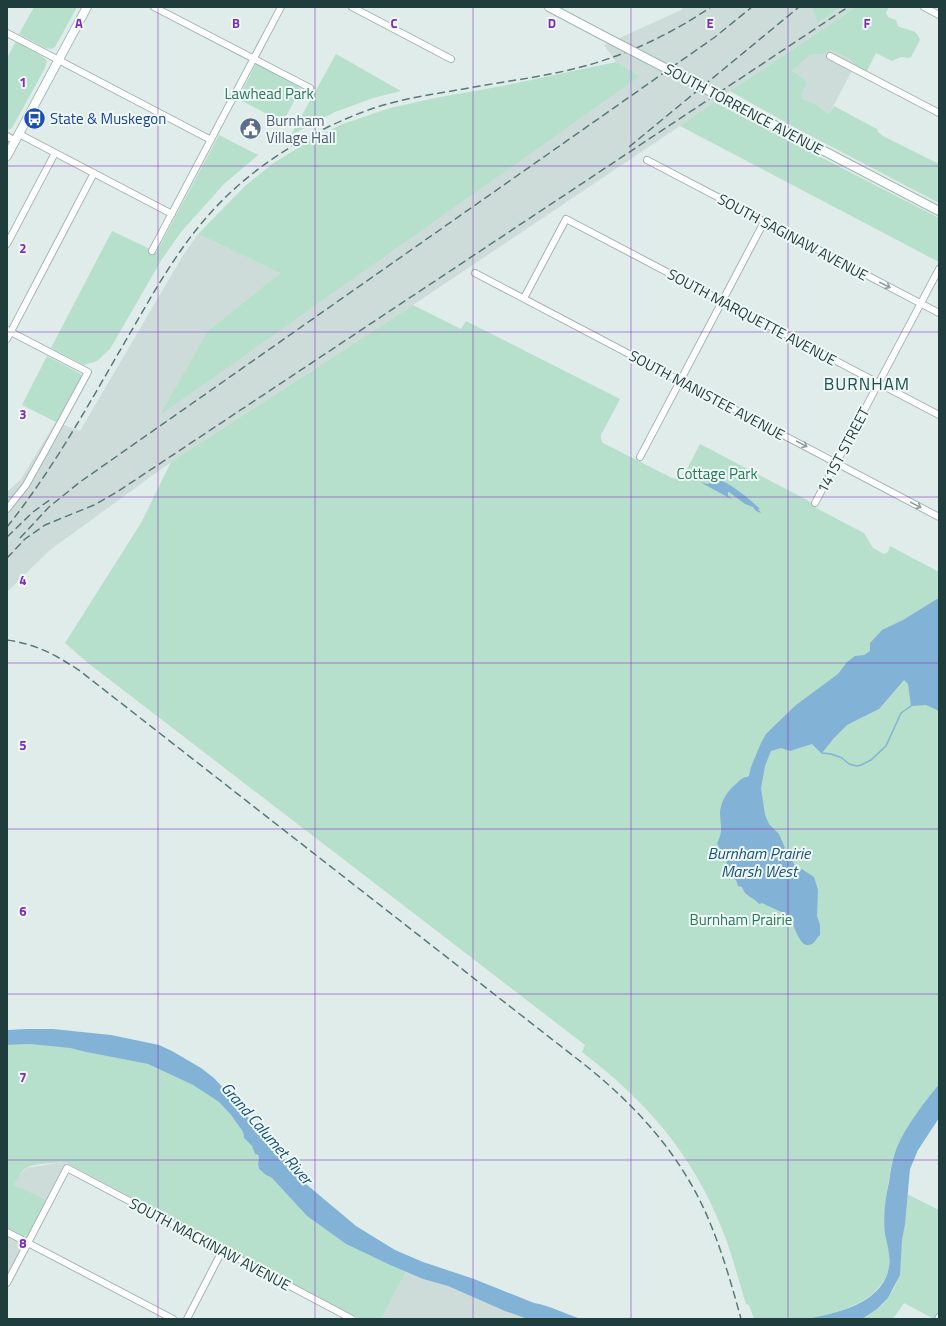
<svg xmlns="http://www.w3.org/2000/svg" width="946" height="1326" viewBox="0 0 946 1326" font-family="'Titillium Web',sans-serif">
<rect width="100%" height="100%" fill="#dfecea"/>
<path fill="#cddcd9" d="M684,7H812L819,23L841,7H856L730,91L680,126L413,305L171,462L50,550L7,592V492L21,479L56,422L80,431L182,257L198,234L280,273L208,331L640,76L616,62L604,45L681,10Z
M831,50L851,60L855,65L829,114L817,105L803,99L801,94L807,85L804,78L792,71L810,55L823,54Z
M64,1162L66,1163L44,1205V1202L14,1185L18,1176L26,1168Z
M7,1228L23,1236L28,1235L7,1276Z
M406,1272L423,1279L448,1286L528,1319H381Z"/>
<path fill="#b6dfcc" d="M34,7H77L55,47L51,49L45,48L19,34Z
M812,7H841L818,23Z
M856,7H889L886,13L888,17L896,20L898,26C907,31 917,28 920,40L911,57L908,58L901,57L892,61L876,53L867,71L855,65L851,60L831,50L823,54L810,55L792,71L804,78L807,85L801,94L803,99L817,105L829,114L834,106L877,129L878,132L883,136L939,164V203L792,126L730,91Z
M16,41L43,57L47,61L45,68L12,128L8,130H7V58Z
M336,54L401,91L373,98L335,112L291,135Z
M616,62L640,76L160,415L208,331L280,273L198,234L245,186L272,164L306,143L340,125L390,108L435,98L502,86Z
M256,64L301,88L283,122L238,99Z
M714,102L939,218V262L680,126Z
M219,135L258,155L224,184L181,232L162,259L110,349L97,361L84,365L51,348L112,231L152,250L156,253Z
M413,305L461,329L466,321L620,399L601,435V439L603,443L672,478L677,479L684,475L700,444L807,500L814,505L816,508L864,533L873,548L884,554L888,552L890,546L939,572V1084C924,1103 903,1130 895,1153C889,1171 887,1191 885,1210C883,1227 892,1252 889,1268C882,1294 857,1306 833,1313C824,1316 815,1319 806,1319C789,1320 771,1319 754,1319L749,1305L746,1304C738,1279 732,1253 722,1229C692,1153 646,1101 582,1052L585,1045L88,663L65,643L141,523L171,462Z
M47,356L81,374L82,379L58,423L22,405Z
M29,1044L70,1048L86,1052L148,1064L193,1085L219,1102L231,1115L243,1132L244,1138L252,1146L255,1154L257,1155L259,1158L258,1164L259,1169L266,1175L272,1178L307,1216L346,1244L390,1265L406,1272L381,1319H360L65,1162C54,1163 30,1163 23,1170C19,1174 17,1180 14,1185L44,1199V1205L28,1235L23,1236L7,1228V1045Z
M907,1194L939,1210V1312L935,1319H934L904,1303L893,1319H862C871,1313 882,1307 888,1298C903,1278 899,1262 902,1240C904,1224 906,1209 907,1194Z"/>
<path fill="#82b3d6" d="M715,479C727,480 751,500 760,509H758L761,513L756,511L753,507L745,504L729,492H728V496L733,500L700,482L708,484Z
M937,599H939V711L926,705L911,706L908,684L904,680L879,709L847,725L834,738L822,753L812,744L790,751L781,748L771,751L765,766L761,788L765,815L769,824L779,834L788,855L791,858L794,864L814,877L818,890L817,916L820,925V935C816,938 815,944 809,945C800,947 795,927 791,921C783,910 773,909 762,903L759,904C754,897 745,897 742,887L738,886L736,880L729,875L730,867L727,865L726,853L720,850L717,843C724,830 720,825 720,812C721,801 728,790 737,783C740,780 743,777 747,777L749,776L751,767L761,743L766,734L773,727L796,705L838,674L847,662L855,656L864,655L870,651V643L882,630L903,620Z
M27,1029H53L111,1035L159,1045L172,1051L201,1068L214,1078L238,1104L252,1122L300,1179L356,1226L395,1250L423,1262L474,1279L534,1303C551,1306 565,1314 581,1319H528L505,1311L448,1286L423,1279L390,1265L346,1244L307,1216L272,1178L266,1175L259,1169L258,1164L259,1158L258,1155L255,1154L252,1146L244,1138L243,1132L231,1115L219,1102L193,1085L148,1064L86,1052L70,1048L29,1044L7,1045V1030Z
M939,1084V1118L918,1150L910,1169L905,1224L902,1240L900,1275L888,1298L877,1309L862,1319H807C838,1313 883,1303 889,1267C891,1256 887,1244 885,1234C883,1217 885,1199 889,1182C890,1173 892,1162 895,1153C903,1129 924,1103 939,1084Z"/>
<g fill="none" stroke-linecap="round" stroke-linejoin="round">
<path stroke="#82b3d6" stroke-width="1.5" d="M815,746L822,753L831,754L842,758L849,764L857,766L861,765L871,760L886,746L901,713L911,706"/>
<defs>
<path id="street" d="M154,7L310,88
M352,7L451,59
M924,7L939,15
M7,33L211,140
M830,56L939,113
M19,134L172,214
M7,136L15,141
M647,160L939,313
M7,244L55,153
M152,251L281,7
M475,273L939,517
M524,298L566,219L939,415
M7,330L88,372L45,451L26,485L7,509
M7,339L94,173
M640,457L764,222
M815,503L939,269
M7,1232L173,1319
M7,1283L67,1168L352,1319
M187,1319L222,1251
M938,1319L939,1317"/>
<path id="secondary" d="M549,7L600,34
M740,107L939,211
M7,156L87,7"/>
</defs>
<use href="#street" stroke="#a2b4b3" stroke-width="8"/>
<use href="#secondary" stroke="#9db9b6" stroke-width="10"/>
<use href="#street" stroke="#fff" stroke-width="6"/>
<use href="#secondary" stroke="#fff" stroke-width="8"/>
<path stroke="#597979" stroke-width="1.5" stroke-dasharray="8 4" stroke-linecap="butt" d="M629,147L799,7
M7,527C55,467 91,400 129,335C155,290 180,245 215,208C258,162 313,130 371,109C406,97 443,93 480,86C514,80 548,76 581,67C627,55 671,34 711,7
M7,537L33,512L51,499
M20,538L49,507L80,482L715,37L752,7
M7,558L25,539L45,525L94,505L117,492L848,7
M7,640C36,644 56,655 80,671L585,1065C635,1105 677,1151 704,1209C720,1244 731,1282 741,1319"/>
<defs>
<path id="secondary-bridge" d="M600,34L740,107"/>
</defs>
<use href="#secondary-bridge" stroke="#9db9b6" stroke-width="10" stroke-linecap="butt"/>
<use href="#secondary-bridge" stroke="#fff" stroke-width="8"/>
</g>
<defs><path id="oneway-shaft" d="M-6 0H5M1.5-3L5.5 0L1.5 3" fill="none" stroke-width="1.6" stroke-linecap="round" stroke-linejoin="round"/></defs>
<g stroke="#8f9e9e">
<use href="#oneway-shaft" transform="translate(885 285) rotate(27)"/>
<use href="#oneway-shaft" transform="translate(802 444) rotate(28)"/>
<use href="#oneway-shaft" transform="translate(916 505) rotate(28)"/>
</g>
<path fill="none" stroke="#7b2cbf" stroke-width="1" stroke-opacity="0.55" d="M158,7V1319M315,7V1319M473,7V1319M631,7V1319M788,7V1319M7,166H939M7,332H939M7,497H939M7,663H939M7,829H939M7,994H939M7,1160H939"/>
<defs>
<symbol id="bus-disc" viewBox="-11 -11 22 22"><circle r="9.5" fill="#1a4fb4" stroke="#f0f8f6"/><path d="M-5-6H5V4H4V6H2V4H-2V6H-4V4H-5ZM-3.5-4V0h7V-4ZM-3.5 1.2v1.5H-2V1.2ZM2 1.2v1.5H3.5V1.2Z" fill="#fff"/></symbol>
<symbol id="civic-disc" viewBox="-11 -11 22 22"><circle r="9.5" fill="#5c6f8a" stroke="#f0f8f6"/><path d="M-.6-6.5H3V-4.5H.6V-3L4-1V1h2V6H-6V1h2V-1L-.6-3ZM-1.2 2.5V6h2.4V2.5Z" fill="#fff"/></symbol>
</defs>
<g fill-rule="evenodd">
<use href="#bus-disc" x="22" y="106" width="25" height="25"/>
<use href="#civic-disc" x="238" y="116" width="25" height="25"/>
</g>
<g text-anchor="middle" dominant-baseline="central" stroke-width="4" stroke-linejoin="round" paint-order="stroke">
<g font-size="15" fill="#26785b" stroke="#f0f8f6">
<text x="269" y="93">Lawhead Park</text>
<text x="717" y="473">Cottage Park</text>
<text x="741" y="919">Burnham Prairie</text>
</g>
<g font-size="15" fill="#1f3d3d" stroke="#f0f8f6">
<text transform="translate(744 109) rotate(28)">SOUTH TORRENCE AVENUE</text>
<text transform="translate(793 237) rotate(28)">SOUTH SAGINAW AVENUE</text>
<text transform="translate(752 317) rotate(28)">SOUTH MARQUETTE AVENUE</text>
<text transform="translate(707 395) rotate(28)">SOUTH MANISTEE AVENUE</text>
<text transform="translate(843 450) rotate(-62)">141ST STREET</text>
<text transform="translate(210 1244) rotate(28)">SOUTH MACKINAW AVENUE</text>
</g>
<g font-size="15" fill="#164399" stroke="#f0f8f6" text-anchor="start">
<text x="50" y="118">State &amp; Muskegon</text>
</g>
<g font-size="15" fill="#4e5e75" stroke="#f0f8f6" text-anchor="start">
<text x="266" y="120">Burnham<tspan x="266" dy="17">Village Hall</tspan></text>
</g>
<g font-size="16" font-style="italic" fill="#14507e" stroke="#f0f8f6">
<text x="759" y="853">Burnham Prairie<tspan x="759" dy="18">Marsh West</tspan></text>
<text transform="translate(267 1133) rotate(49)">Grand Calumet River</text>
</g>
<g font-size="17" letter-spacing="1" fill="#195051" stroke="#f0f8f6">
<text x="867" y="384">BURNHAM</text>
</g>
</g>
<g font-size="13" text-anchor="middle" font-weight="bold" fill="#7b2cbf" stroke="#f0f8f6" stroke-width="4" stroke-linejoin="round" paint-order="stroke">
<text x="79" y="28">A</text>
<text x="236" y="28">B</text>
<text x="394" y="28">C</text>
<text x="552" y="28">D</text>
<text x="710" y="28">E</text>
<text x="867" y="28">F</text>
<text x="23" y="87">1</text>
<text x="23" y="253">2</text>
<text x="23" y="419">3</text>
<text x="23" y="585">4</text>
<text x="23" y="750">5</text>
<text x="23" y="916">6</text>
<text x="23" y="1082">7</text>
<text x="23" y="1248">8</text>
</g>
<rect width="946" height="1326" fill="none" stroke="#1f3d3d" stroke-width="16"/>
</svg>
